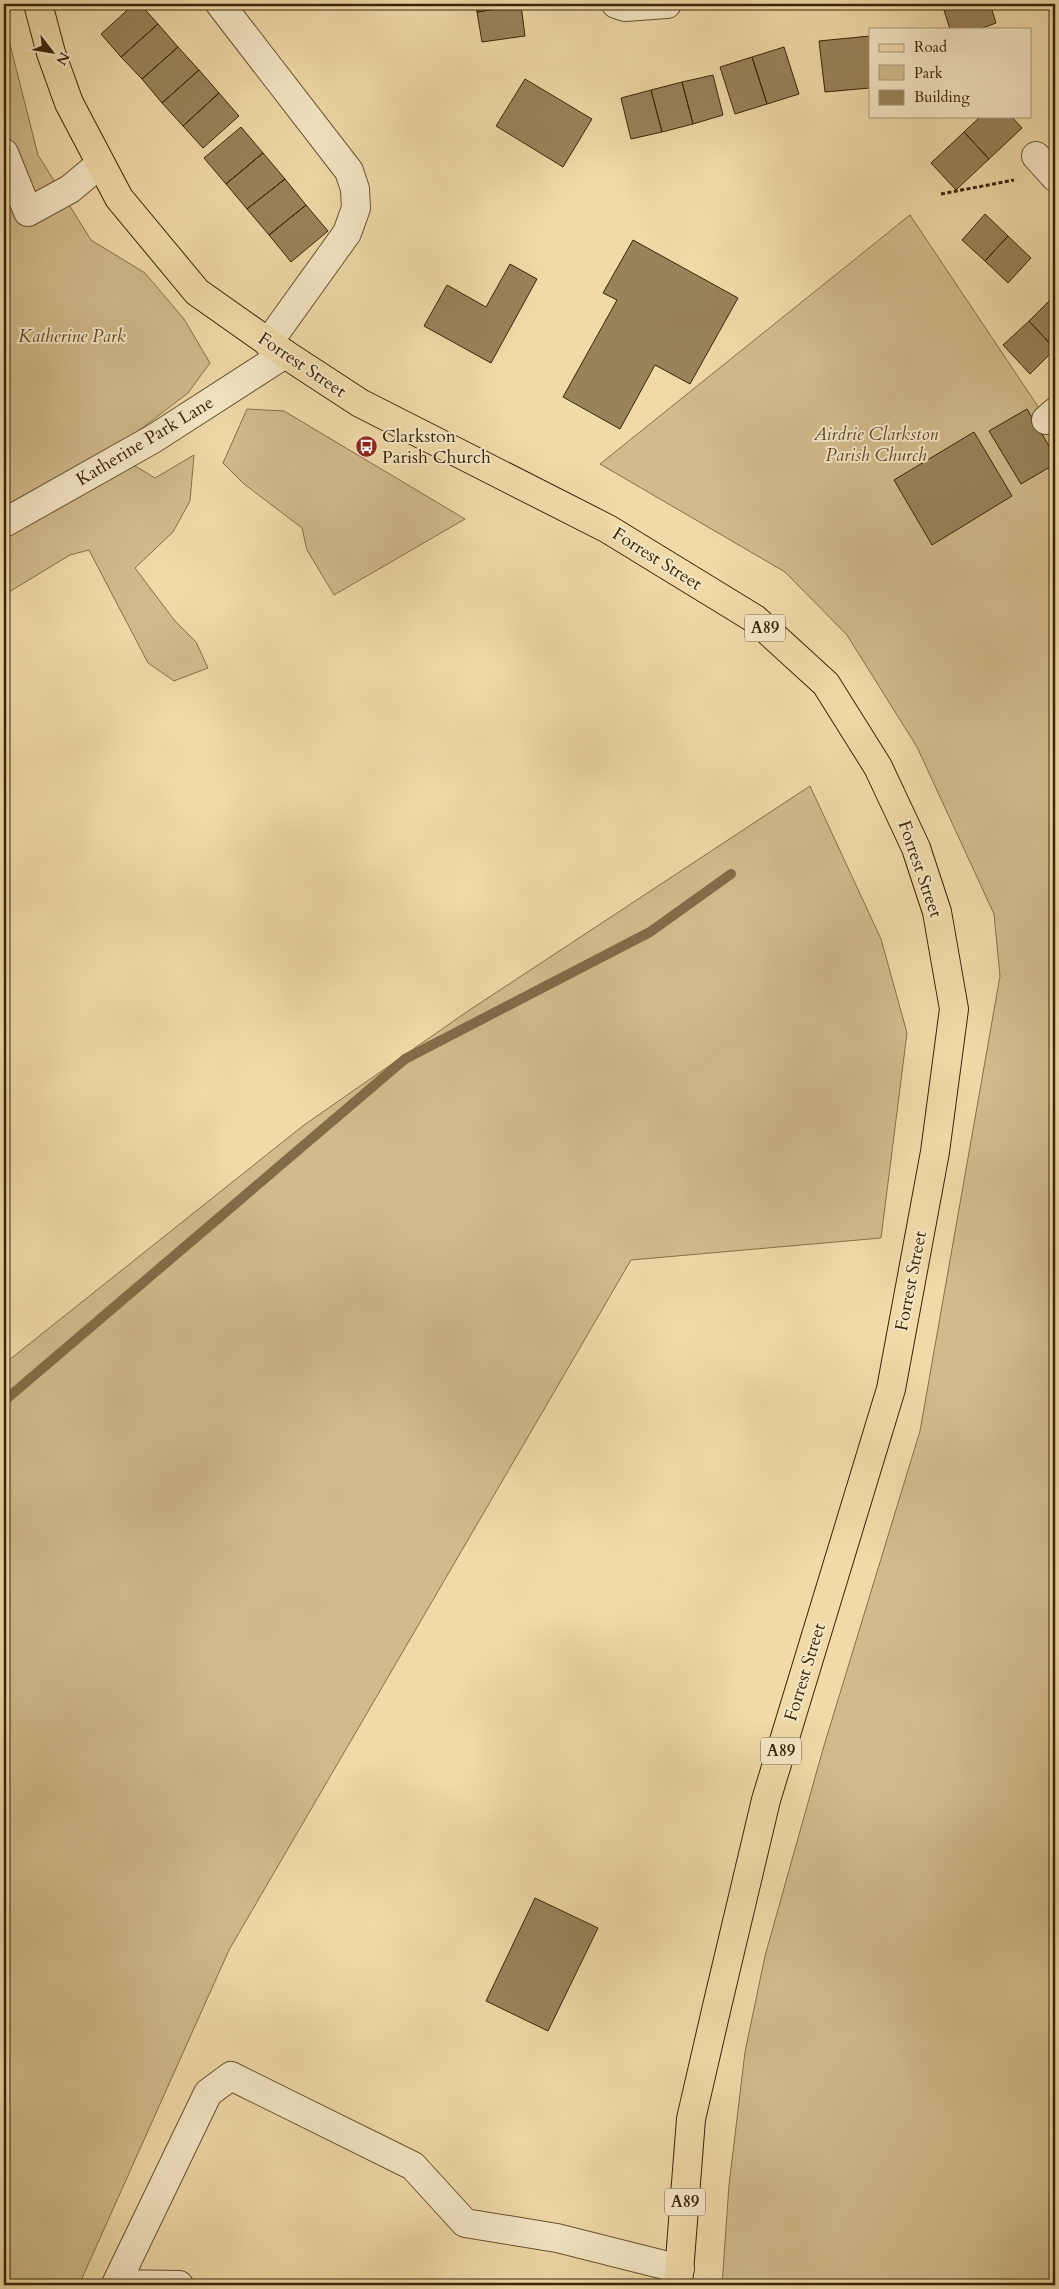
<svg xmlns="http://www.w3.org/2000/svg" width="1059" height="2289" viewBox="0 0 1059 2289" font-family="Cardo,serif">
<rect width="100%" height="100%" fill="#f0daa8"/>
<filter id="stains"><feTurbulence type="fractalNoise" baseFrequency=".004" numOctaves="4"/><feColorMatrix values="0 0 0 0 .2 0 0 0 0 .09 0 0 0 0 .02 0 0 0 .5 -.17"/></filter>
<radialGradient id="worn" r=".72"><stop offset=".6" stop-color="#630" stop-opacity="0"/><stop offset="1" stop-color="#630" stop-opacity=".3"/></radialGradient>
<path fill="#d1bb8c" stroke="#867049" d="M4,21L38,155L91,240L145,273L184,319L210,363L188,393L120,445L122,458L155,478L194,455L190,501L173,532L135,568L175,621L196,642L208,668L174,681L148,663L89,550L70,555L4,595Z
M910,215L1055,432V2285H722L729,2185L745,2052L765,1956L823,1749L920,1431L1000,976L994,914L917,747L847,635L785,572L600,464Z
M247,409L284,411L465,519L334,595L307,550L302,528L244,484L223,463Z
M810,786L881,939L907,1033L881,1238L631,1260L229,1950L79,2285H4V1364L304,1125L468,1011Z
M480,2280L618,2282V2285H478Z"/>
<g fill="none" stroke-linecap="round" stroke-linejoin="round">
<path stroke="#826c46" stroke-width="10" d="M4,1401L405,1059L650,932L731,874"/>
</g>
<path fill="#99835a" stroke="#3a2506" d="M134,4H140L158,24L121,57L101,34Z
M476,4H520L521,5L477,12Z
M942,4H990L996,23L980,29H950Z
M521,5L525,36L482,42L477,12Z
M158,24L178,47L142,79L121,57Z
M870,36V88L825,92L819,41Z
M178,47L199,70L162,103L142,79Z
M784,47L799,94L767,104L752,57Z
M752,57L767,104L735,114L720,67Z
M199,70L219,93L183,126L162,103Z
M713,75L723,115L693,124L682,82Z
M525,79L592,119L563,167L496,126Z
M682,82L693,124L662,132L651,90Z
M651,90L662,132L631,139L621,98Z
M219,93L239,116L203,148L183,126Z
M981,116H1011L1022,128L989,159L964,132Z
M241,127L263,153L226,184L204,158Z
M964,132L989,159L956,190L931,163Z
M263,153L285,179L247,209L226,184Z
M285,179L306,205L269,235L247,209Z
M306,205L328,231L291,262L269,235Z
M985,214L1008,236L985,261L962,240Z
M1008,236L1031,258L1008,283L985,261Z
M633,240L738,298L690,384L655,365L620,429L563,397L617,300L603,293Z
M510,264L537,279L491,363L424,326L447,285L486,307Z
M1054,296L1055,297V349L1029,321Z
M1029,321L1055,349L1030,374L1003,345Z
M1027,409L1055,456V464L1021,484L989,431Z
M974,432L1012,496L932,545L894,480Z
M535,1898L598,1928L548,2031L486,2001Z"/>
<g fill="none" stroke-linecap="round" stroke-linejoin="round">
<defs>
<path id="minor" d="M220,4L349,171L355,189L356,208L347,233L268,343
M616,4L625,7L667,4
M4,153L28,212L70,189L100,164
M1036,156L1055,177
M1046,420L1055,412
M4,523L153,439L285,354
M179,2285L116,2284L208,2093L231,2076L413,2166L465,2223L557,2238L680,2269"/>
<path id="major" d="M38,4L51,53L69,103L119,198L197,292L285,354L360,403L608,529L755,619L826,684L878,767L916,848L937,912L954,1009L935,1152L891,1389L766,1800L718,2002L691,2119L678,2285"/>
</defs>
<use href="#minor" stroke="#68522e" stroke-width="30"/>
<use href="#major" stroke="#3a2506" stroke-width="30"/>
<path stroke="#3a2506" stroke-width="3" stroke-dasharray="4 2.5" stroke-linecap="butt" d="M941,194L1014,180"/>
<use href="#minor" stroke="#f5e7c6" stroke-width="28"/>
<use href="#major" stroke="#f0daa8" stroke-width="28"/>
</g>
<defs>
<symbol id="bus-disc" viewBox="-11 -11 22 22"><circle r="9.5" fill="#8f2418" stroke="#f5e7c6"/><path d="M-5-6H5V4H4V6H2V4H-2V6H-4V4H-5ZM-3.5-4V0h7V-4ZM-3.5 1.2v1.5H-2V1.2ZM2 1.2v1.5H3.5V1.2Z" fill="#fff"/></symbol>
</defs>
<g fill-rule="evenodd">
<use href="#bus-disc" x="354" y="434" width="25" height="25"/>
</g>
<g text-anchor="middle" dominant-baseline="central" stroke-width="4" stroke-linejoin="round" paint-order="stroke">
<g fill="#f5e7c6" stroke="#725f40" stroke-width="1">
<rect x="745" y="614.5" width="40" height="27" rx="4"/>
<rect x="761" y="1737.5" width="40" height="27" rx="4"/>
<rect x="665" y="2188.5" width="40" height="27" rx="4"/>
</g>
<g font-size="16" font-weight="bold" fill="#3a2506">
<text x="765" y="628">A89</text>
<text x="781" y="1751">A89</text>
<text x="685" y="2202">A89</text>
</g>
<g font-size="18" font-style="italic" fill="#604a28" stroke="#f5e7c6">
<text x="72" y="336">Katherine Park</text>
<text x="876" y="434">Airdrie Clarkston<tspan x="876" dy="21">Parish Church</tspan></text>
</g>
<g font-size="18" fill="#3a2506" stroke="#f5e7c6">
<text transform="translate(302 365) rotate(34)">Forrest Street</text>
<text transform="translate(145 441) rotate(-31)">Katherine Park Lane</text>
<text transform="translate(657 559) rotate(32)">Forrest Street</text>
<text transform="translate(920 869) rotate(71)">Forrest Street</text>
<text transform="translate(911 1281) rotate(-79)">Forrest Street</text>
<text transform="translate(805 1672) rotate(-73)">Forrest Street</text>
</g>
<g font-size="18" fill="#3a2506" stroke="#f5e7c6" text-anchor="start">
<text x="382" y="436">Clarkston<tspan x="382" dy="21">Parish Church</tspan></text>
</g>
</g>
<rect width="1059" height="2289" fill="none" stroke="#f0daa8" stroke-width="20"/>
<rect x="5" y="5" width="1049" height="2279" fill="none" stroke="#3a2506" stroke-width="2.5"/>
<rect x="10" y="10" width="1039" height="2269" fill="none" stroke="#3a2506"/>
<rect x="869" y="28" width="162" height="90" fill="#f5e7c6" stroke="#aa9979"/>
<rect x="879" y="44" width="25" height="8" fill="#f0daa8" stroke="#aa9979"/>
<text x="914" y="52" font-size="15" fill="#3a2506">Road</text>
<rect x="879" y="65" width="25" height="15" fill="#d1bb8c" stroke="#aa9979"/>
<text x="914" y="78" font-size="15" fill="#3a2506">Park</text>
<rect x="879" y="90" width="25" height="15" fill="#99835a" stroke="#aa9979"/>
<text x="914" y="102" font-size="15" fill="#3a2506">Building</text>
<g transform="translate(52 52) rotate(121)" stroke="#f5e7c6" stroke-width="4" paint-order="stroke">
<path d="M0-4L9 19L0 12L-9 19Z" fill="#3a2506"/>
<text y="-8" font-size="14" font-weight="bold" text-anchor="middle" fill="#3a2506">N</text>
</g>
<rect width="100%" height="100%" filter="url(#stains)"/>
<rect width="100%" height="100%" fill="url(#worn)"/>
</svg>
